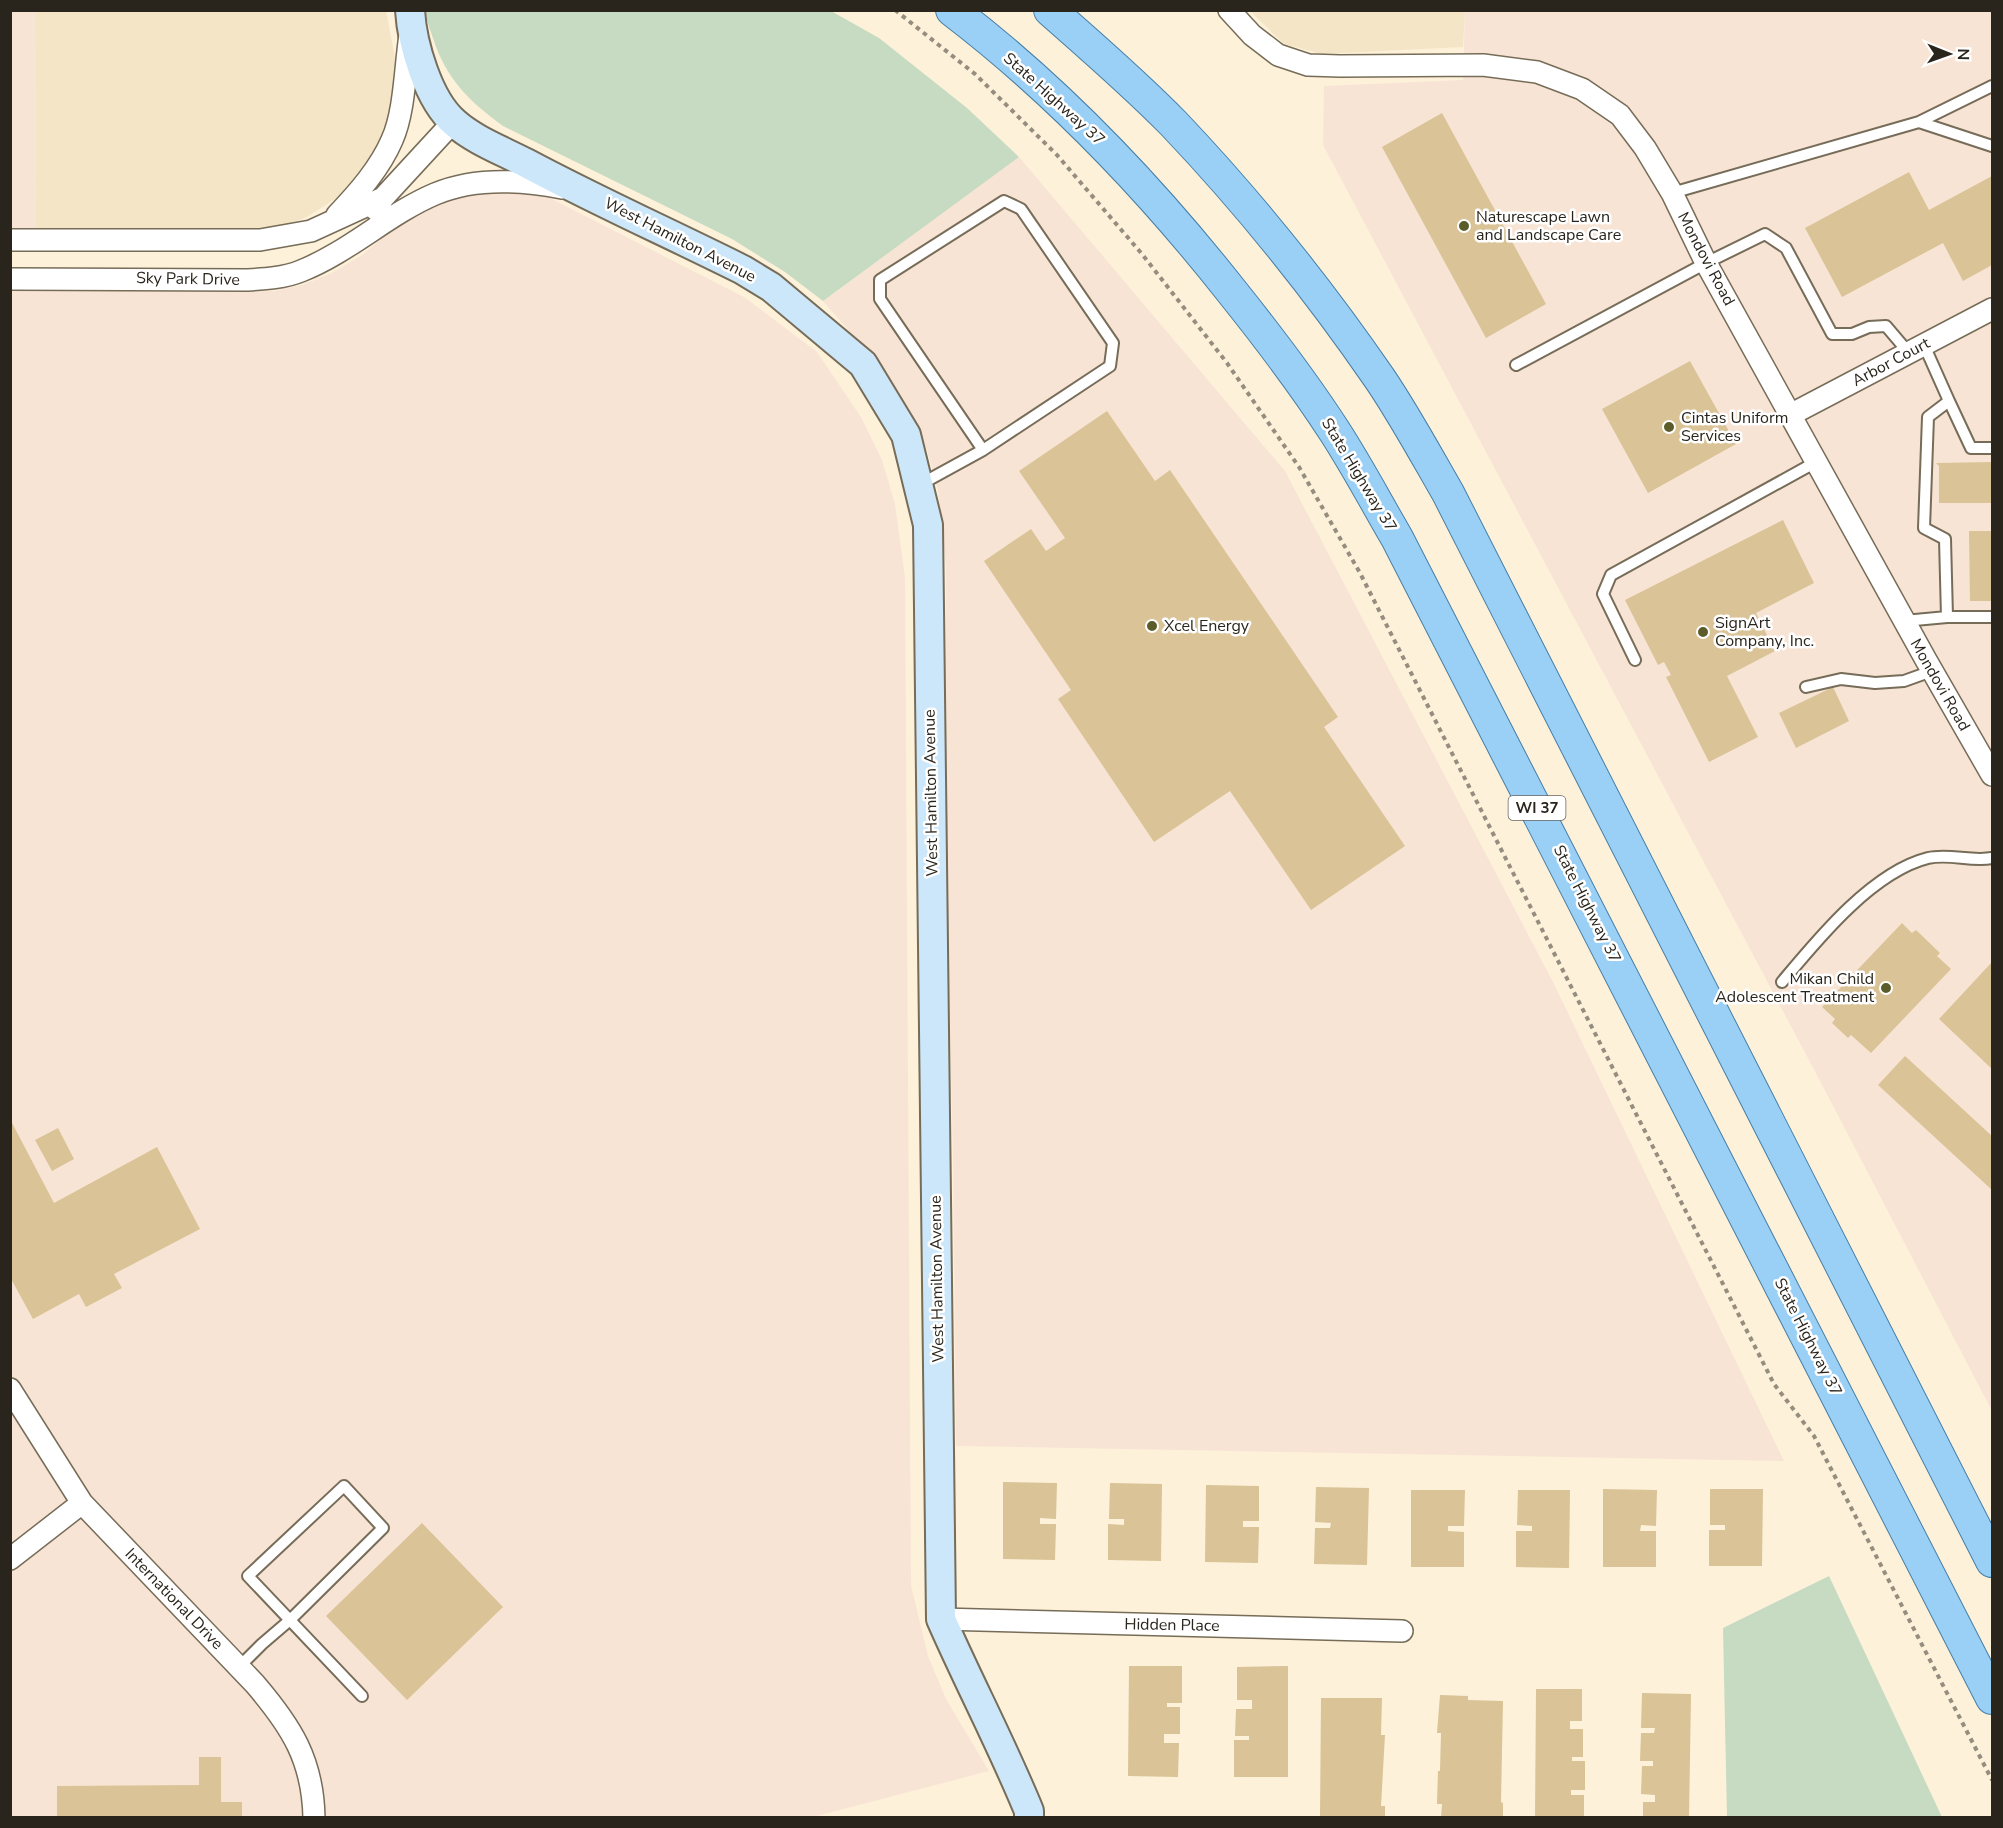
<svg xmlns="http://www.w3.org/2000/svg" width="2003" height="1828" viewBox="0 0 2003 1828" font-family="'Nunito Sans',sans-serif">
<rect width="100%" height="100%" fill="#fdf1da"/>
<path fill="#f4e5c7" d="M35,11H386L397,68L393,111L373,158L346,192L307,217L278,228H36Z
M1250,11H1465L1463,47L1322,54L1284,44Z"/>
<path fill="#f8e4d5" d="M10,11H35L36,228H11Z
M1465,11H1992V1411L1819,1079L1323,145L1324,86L1463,80Z
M1019,157L1285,471L1554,984L1784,1461L956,1446L953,1160L945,807L946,568L943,531L938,491L927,450L910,413L877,363L823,301Z
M513,189L546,196L744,297L817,352L861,417L882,460L895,504L905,577L911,1585L928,1656L946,1699L989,1771L813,1817L11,1818V289L274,291L302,285L332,273L362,255L408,216L441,198Z"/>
<path fill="#c6dbc1" d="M426,11H831L879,38L967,108L1019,157L823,301L785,272L732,239L503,126C469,101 446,79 433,38C430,29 426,20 426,11Z
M1829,1576L1942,1817H1727L1723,1628Z"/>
<path fill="#d9c397" d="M1442,113L1546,304L1486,338L1382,147Z
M1909,172L1929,210L1992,176V265L1963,281L1943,243L1842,297L1805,228Z
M1690,361L1736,444L1648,493L1602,409Z
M1107,411L1155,481L1170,470L1338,717L1324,727L1405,846L1311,910L1230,791L1154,842L1058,699L1071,690L984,561L1031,529L1046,551L1065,538L1019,471Z
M1992,462V503H1939V466L1936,463Z
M1783,520L1814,583L1756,613L1775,651L1727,676L1758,737L1709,762L1666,677L1671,675L1664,662L1658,665L1625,600Z
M1969,531H1992V601H1970Z
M1833,687L1849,721L1796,748L1779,713Z
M1902,923L1912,933L1916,930L1940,953L1937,956L1951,969L1871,1053L1851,1035L1848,1038L1832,1023L1835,1019L1822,1007Z
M1992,962V1069L1939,1019Z
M1905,1056L1992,1136V1190L1878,1085Z
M10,1119L54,1203L157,1147L200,1229L114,1274L122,1288L86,1307L79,1294L33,1319L10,1277Z
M58,1128L74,1159L52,1171L35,1140Z
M1003,1482L1057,1483L1056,1519L1040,1518V1524H1056L1055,1560L1003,1559Z
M1110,1483L1162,1484L1161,1561L1108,1560V1524L1124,1525V1519H1109Z
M1206,1485L1259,1486V1521H1243V1527H1259L1258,1563L1205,1562Z
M1316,1487L1369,1488L1367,1565L1314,1564L1315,1528H1330L1331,1523L1315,1522Z
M1603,1489L1657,1490L1656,1526L1641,1525L1640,1531H1656V1567H1603Z
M1710,1489H1763L1762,1566H1709V1530H1725V1525H1710Z
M1411,1490H1465L1464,1526H1448V1531L1464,1532V1567H1411Z
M1518,1490H1570L1569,1568L1516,1567V1531H1532V1526L1517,1525Z
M422,1523L503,1607L407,1700L326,1616Z
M1129,1666H1182V1703H1167V1707H1180V1734H1164V1743H1179L1178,1777L1128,1776Z
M1288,1666V1777H1234V1740H1249V1736H1235L1236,1709H1252V1700H1237V1667Z
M1536,1689H1582V1721H1570V1729H1583V1757H1572V1761H1585V1790H1571V1795H1584V1818H1535Z
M1642,1693L1691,1694L1689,1818H1643V1802H1655V1795L1641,1794L1642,1766H1653V1761H1640L1641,1733H1654L1655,1728H1641Z
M1440,1695L1468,1696V1700L1503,1701L1501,1802L1503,1803V1818H1441L1442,1804H1437L1438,1771H1440L1441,1733H1437Z
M1321,1698H1382L1381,1735H1385L1381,1806H1385V1818H1320Z
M199,1757H221V1802H242V1818H57V1786L199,1785Z"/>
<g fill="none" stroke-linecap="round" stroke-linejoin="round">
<defs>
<path id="lane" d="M1919,122L1992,86
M1672,193L1919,122L1992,146
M1924,345L1949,401L1928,417L1924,528L1945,539L1947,617
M1516,365L1706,263L1765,234L1786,248L1832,334H1852L1869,327L1886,326L1909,353
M1949,401L1971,448H1992
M921,484L983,450L1110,366L1113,343L1021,209L1004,201L880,280V299L983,450
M1904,621L1947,617H1992
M1635,660L1603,594L1611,575L1816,462
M1806,687L1841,679L1875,683L1904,681L1932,671
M1782,982C1817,940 1872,872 1928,858C1949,853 1971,862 1992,858
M239,1667L262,1644L290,1620L383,1528L344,1486L248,1576L362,1696"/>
<path id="street" d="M1229,10L1252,35L1278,55L1308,65L1340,66L1483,65L1537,72L1582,89L1620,115L1645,148L1672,193L1706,263L1926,660L1992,775
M376,210L383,198L453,122
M337,215C358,193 380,168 392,140C405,111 405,67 410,35
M10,240H260L311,231L383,198
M10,279L247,280C265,279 284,278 301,271C349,252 388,214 435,194C475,177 521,180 562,188
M1790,415L1992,309
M10,1389L82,1503L255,1684C291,1726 313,1760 314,1818
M10,1559L82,1503
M941,1619L1402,1631"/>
<path id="secondary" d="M410,10C412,44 428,100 455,123C474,140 503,151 526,163C597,201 671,234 743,270L771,287L863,364L906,435L928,525L941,1619C969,1683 1002,1745 1029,1811V1818"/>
<path id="primary" d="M952,10C1058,91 1151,189 1233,293C1269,338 1304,384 1335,432C1357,466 1376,502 1397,538L1992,1698
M1050,10C1092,47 1135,84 1174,124C1249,203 1318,289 1380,379C1405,416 1426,455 1448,493L1992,1561"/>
</defs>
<use href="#lane" stroke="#766c58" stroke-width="14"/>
<use href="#street" stroke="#766c58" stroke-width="24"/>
<use href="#secondary" stroke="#766c58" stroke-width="32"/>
<use href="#primary" stroke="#467fa6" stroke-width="34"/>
<path stroke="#958d7d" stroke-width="4" stroke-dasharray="4.5 4.5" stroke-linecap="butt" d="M895,10L975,74L1057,155L1142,254L1227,363L1299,467L1360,573L1774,1384L1814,1436L1992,1780"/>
<use href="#lane" stroke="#fff" stroke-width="10"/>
<use href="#street" stroke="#fff" stroke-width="21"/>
<use href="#secondary" stroke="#cce7fa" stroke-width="28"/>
<use href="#primary" stroke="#9acff6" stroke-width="32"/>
</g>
<g fill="#5b5c29" stroke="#fff" stroke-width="2">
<circle cx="1464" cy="226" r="6"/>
<circle cx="1669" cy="427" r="6"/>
<circle cx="1152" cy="626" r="6"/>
<circle cx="1703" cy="632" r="6"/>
<circle cx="1886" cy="988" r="6"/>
</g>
<g text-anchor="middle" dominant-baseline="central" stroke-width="5" stroke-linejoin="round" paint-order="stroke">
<rect fill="#fff" stroke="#696660" stroke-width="1.5" x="1508.5" y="796" width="57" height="24" rx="4.5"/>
<g font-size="15" font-weight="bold" fill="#29251c">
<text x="1537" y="808">WI 37</text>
</g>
<g font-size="16" fill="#29251c" stroke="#fff">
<text transform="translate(1054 99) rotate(42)">State Highway 37</text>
<text transform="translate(680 240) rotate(27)">West Hamilton Avenue</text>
<text transform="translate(1706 259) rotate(62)">Mondovi Road</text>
<text transform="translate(188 279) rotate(1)">Sky Park Drive</text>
<text transform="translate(1891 362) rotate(-28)">Arbor Court</text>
<text transform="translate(1359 475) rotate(59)">State Highway 37</text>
<text transform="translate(1940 685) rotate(60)">Mondovi Road</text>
<text transform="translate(931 793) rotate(-91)">West Hamilton Avenue</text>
<text transform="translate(1587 904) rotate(63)">State Highway 37</text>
<text transform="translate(937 1279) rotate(-91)">West Hamilton Avenue</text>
<text transform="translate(1808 1337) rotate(63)">State Highway 37</text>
<text transform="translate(174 1599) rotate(46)">International Drive</text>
<text transform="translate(1172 1625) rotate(1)">Hidden Place</text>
</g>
<g font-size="16" fill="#29251c" stroke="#fff" text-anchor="start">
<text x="1476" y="217">Naturescape Lawn<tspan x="1476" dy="18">and Landscape Care</tspan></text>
<text x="1681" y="418">Cintas Uniform<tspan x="1681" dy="18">Services</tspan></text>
<text x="1715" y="623">SignArt<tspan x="1715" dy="18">Company, Inc.</tspan></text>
<text x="1164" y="626">Xcel Energy</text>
<text x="1874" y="979" text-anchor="end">Mikan Child<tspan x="1874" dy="18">Adolescent Treatment</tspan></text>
</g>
</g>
<rect width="2003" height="1828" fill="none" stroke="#29251c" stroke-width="24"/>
<g transform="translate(1949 54) rotate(91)" stroke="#ffffff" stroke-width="4.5" paint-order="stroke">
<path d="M0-4.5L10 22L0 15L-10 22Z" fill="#29251c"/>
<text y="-9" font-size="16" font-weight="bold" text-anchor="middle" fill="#29251c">N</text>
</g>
</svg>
